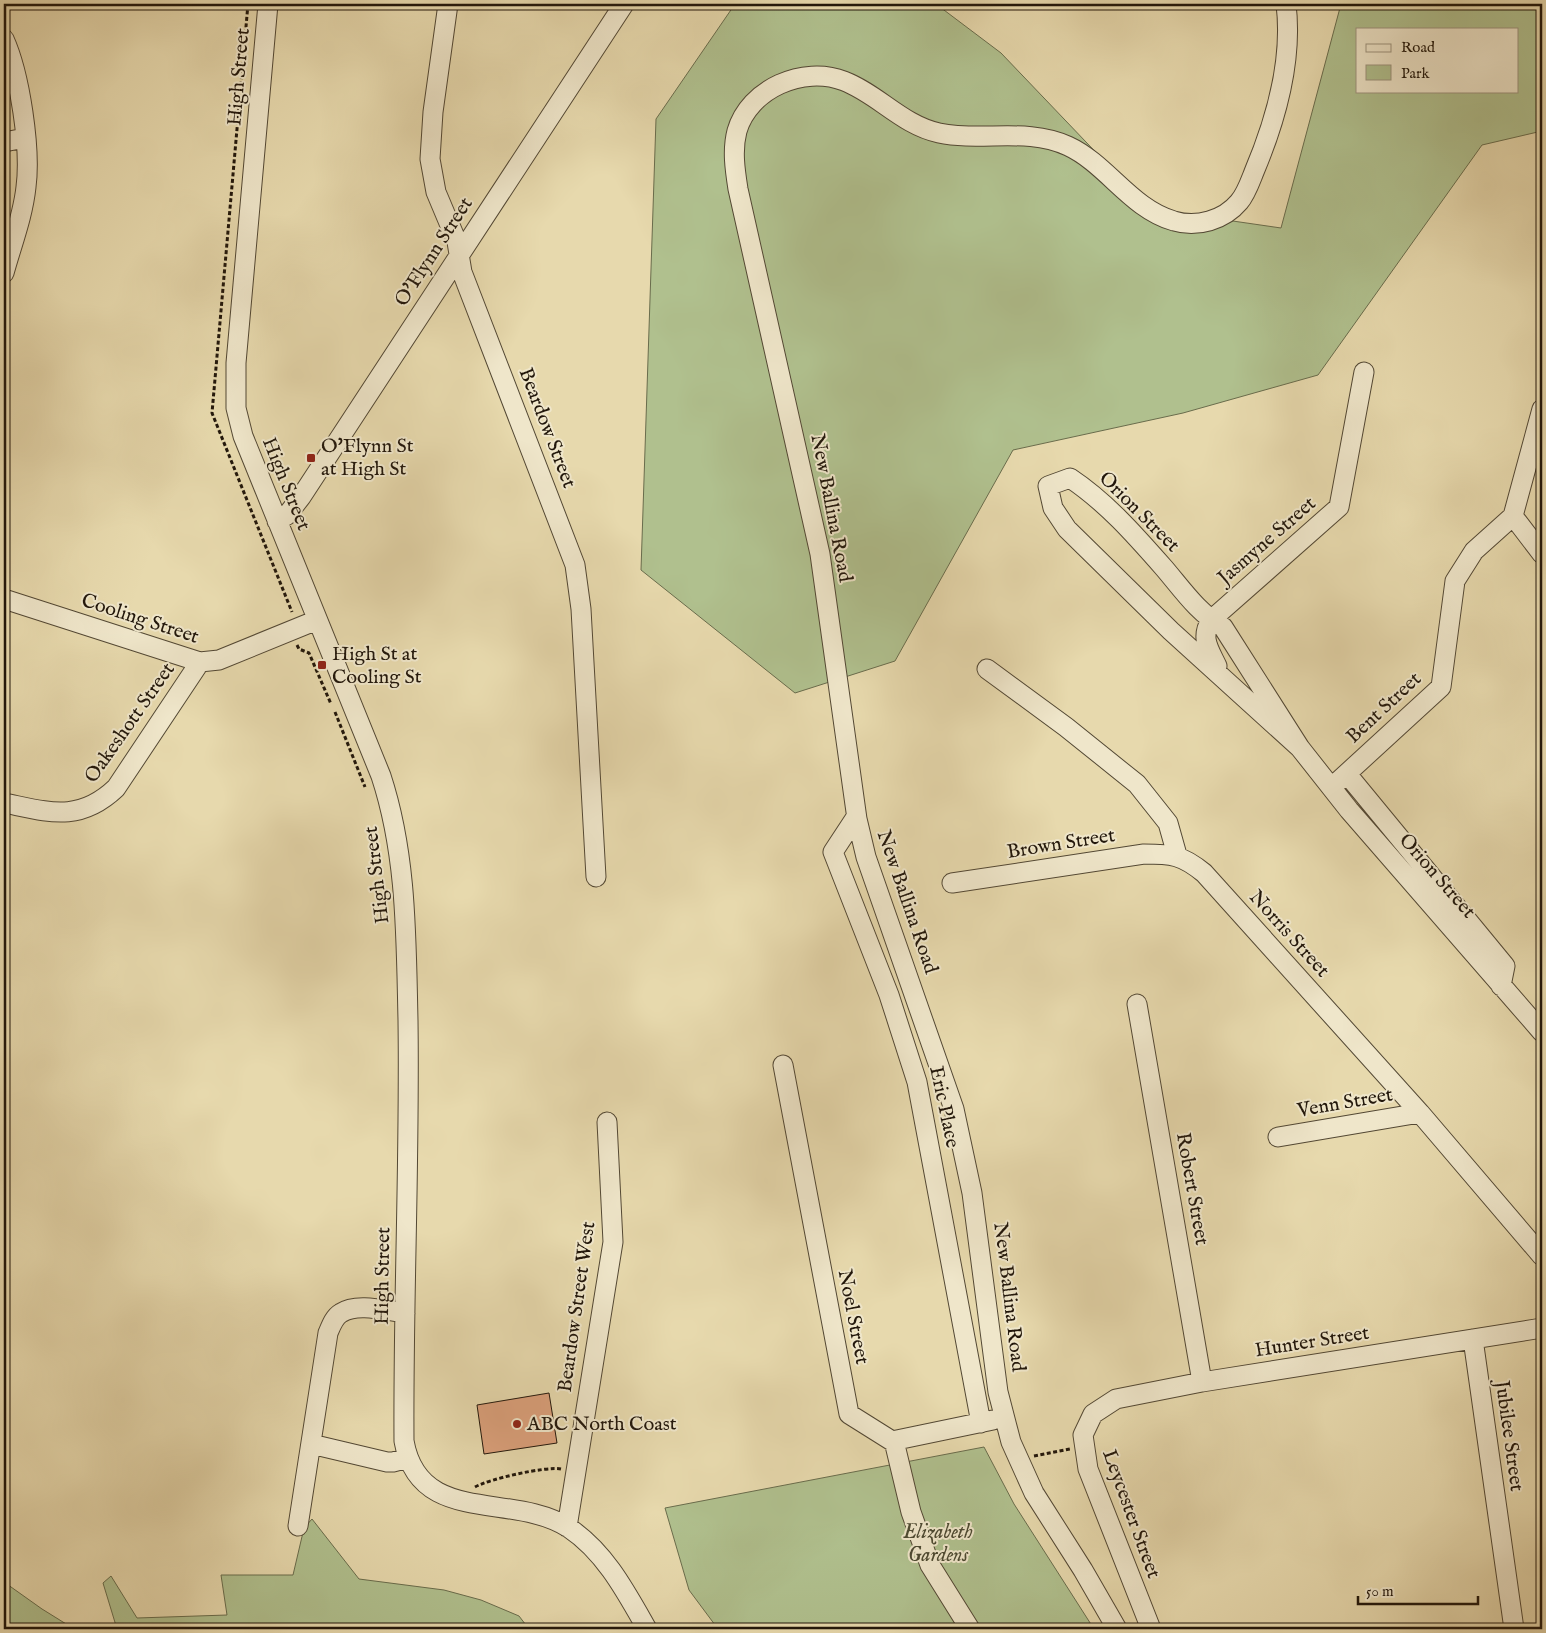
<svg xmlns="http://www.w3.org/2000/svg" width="1546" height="1633" viewBox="0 0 1546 1633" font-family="'IM FELL English',serif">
<rect width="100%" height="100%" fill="#e7d9ad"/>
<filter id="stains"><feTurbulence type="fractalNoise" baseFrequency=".004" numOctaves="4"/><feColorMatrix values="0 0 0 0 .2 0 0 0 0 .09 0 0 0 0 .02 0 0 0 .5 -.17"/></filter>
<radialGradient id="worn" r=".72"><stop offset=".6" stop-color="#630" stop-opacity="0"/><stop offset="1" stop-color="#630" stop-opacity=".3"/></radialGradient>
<path fill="#b0c08e" stroke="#696c4c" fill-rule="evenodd" d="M735,4H936L1001,53L1150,209L1281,228L1341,4H1542V131L1482,145L1318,375L1183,413L1013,450L895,661L795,693L641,570L656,119ZM1357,29H1517V91H1357Z
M984,1447L1014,1504L1094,1629H718L689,1590L665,1508Z
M312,1519L359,1579L444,1590L481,1600L519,1616L529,1629H117L103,1583L111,1576L137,1618L227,1615L221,1575H293L304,1528Z
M4,1582L42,1609L71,1627L99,1629H4Z"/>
<path fill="#dba07b" stroke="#22170b" d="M549,1393L557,1443L484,1454L477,1405Z"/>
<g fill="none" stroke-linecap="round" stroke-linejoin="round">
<defs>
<path id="minor" d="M268,4L236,363V408L243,436L381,776C407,855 406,938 408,1020C410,1160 403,1300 404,1441C419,1527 512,1491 569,1528C605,1552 626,1592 647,1629
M448,4L433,112L430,159L436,192L457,242L462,272L575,565L581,609L596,877
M4,39C20,74 31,149 26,187C23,216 12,244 4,273
M4,142L25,138
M1513,516L1542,554
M277,521L287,515L301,497L624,4
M4,599L200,662L219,660L317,620
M1217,666C1209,649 1200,638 1211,620L1339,507L1364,372
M987,669L1066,727L1137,784L1168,823L1177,855
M1300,748L1223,627C1198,613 1182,589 1164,568C1135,535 1106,502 1070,478L1048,486L1053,508L1067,529L1171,631L1300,748L1349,810L1542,1032
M1347,774L1505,966L1501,986
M1332,787L1441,687L1455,581L1474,551L1513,516L1542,409
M4,803C49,812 79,823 116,788L200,662
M856,817L833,852L889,995L917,1082L981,1423
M952,883L1144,854C1172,854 1182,855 1204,873L1420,1113L1542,1256
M1137,1004L1202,1382
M783,1065L849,1414L892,1441L993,1420
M1278,1137L1420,1113
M1473,1339L1514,1629
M894,1441L911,1512L930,1565L970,1629
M311,1444L387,1462H393L408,1458
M298,1526L328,1333C331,1326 334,1317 341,1313C357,1302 387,1311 405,1313
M567,1527L613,1242L607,1122
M1117,1629L1083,1570L1034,1493L1011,1442L998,1392L972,1193L954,1109L866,857L857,819L820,554L738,189C735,170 732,150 737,131C749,89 803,65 844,81C878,94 902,125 939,133C982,142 1027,127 1068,146C1107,164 1131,209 1174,221C1197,228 1224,220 1239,202C1246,194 1250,182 1254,172C1276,120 1293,61 1286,4
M1151,1629L1088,1469L1083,1435L1093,1414L1116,1399L1202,1382L1542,1328"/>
</defs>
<use href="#minor" stroke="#534834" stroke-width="21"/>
<path stroke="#22170b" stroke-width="3" stroke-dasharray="4 2.5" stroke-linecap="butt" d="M248,4L212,413L292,612
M297,645L299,649L309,653L331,704
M335,712L365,787
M1034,1456L1070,1449
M475,1487C489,1479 546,1466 561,1469"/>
<use href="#minor" stroke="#efe6ca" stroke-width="19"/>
</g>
<g fill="#8f2418" stroke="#efe6ca" stroke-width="2">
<rect x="306" y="453" width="10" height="10" rx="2.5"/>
<rect x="317" y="660" width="10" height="10" rx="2.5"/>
<circle cx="517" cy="1424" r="5"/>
</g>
<g text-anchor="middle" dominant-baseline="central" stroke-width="4" stroke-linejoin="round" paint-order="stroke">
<g font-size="20" fill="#22170b" stroke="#efe6ca">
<text transform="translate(239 77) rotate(-85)">High Street</text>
<text transform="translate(434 252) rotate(-57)">O'Flynn Street</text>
<text transform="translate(547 428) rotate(69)">Beardow Street</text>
<text transform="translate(286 484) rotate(68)">High Street</text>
<text transform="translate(831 508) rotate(79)">New Ballina Road</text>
<text transform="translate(1139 512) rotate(45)">Orion Street</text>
<text transform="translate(1267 541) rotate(-41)">Jasmyne Street</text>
<text transform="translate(140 619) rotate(18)">Cooling Street</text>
<text transform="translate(1384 708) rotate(-43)">Bent Street</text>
<text transform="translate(130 723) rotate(-55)">Oakeshott Street</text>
<text transform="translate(1061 844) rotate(-9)">Brown Street</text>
<text transform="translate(377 875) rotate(-97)">High Street</text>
<text transform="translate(1437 876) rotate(49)">Orion Street</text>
<text transform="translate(907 902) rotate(71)">New Ballina Road</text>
<text transform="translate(1289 934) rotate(48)">Norris Street</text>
<text transform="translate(1345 1103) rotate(-10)">Venn Street</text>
<text transform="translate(944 1107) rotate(78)">Eric Place</text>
<text transform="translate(1192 1189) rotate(80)">Robert Street</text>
<text transform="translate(383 1276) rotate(-89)">High Street</text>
<text transform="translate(1009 1297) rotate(83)">New Ballina Road</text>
<text transform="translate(577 1307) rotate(-82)">Beardow Street West</text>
<text transform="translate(853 1317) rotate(79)">Noel Street</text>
<text transform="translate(1312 1342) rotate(-9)">Hunter Street</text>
<text transform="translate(1509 1436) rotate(82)">Jubilee Street</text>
<text transform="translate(1131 1514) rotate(70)">Leycester Street</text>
</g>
<g font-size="20" fill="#22170b" stroke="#efe6ca" text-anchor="start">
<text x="321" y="446">O'Flynn St<tspan x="321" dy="23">at High St</tspan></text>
<text x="332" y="654">High St at<tspan x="332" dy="23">Cooling St</tspan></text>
<text x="527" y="1424">ABC North Coast</text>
</g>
<g font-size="20" font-style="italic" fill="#4d4a32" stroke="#efe6ca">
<text x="938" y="1532">Elizabeth<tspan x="938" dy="23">Gardens</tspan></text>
</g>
</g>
<rect width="1546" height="1633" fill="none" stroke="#e7d9ad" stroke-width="20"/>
<rect x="5" y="5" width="1536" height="1623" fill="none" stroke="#22170b" stroke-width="2.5"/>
<rect x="10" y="10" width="1526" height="1613" fill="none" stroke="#22170b"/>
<rect x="1356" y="28" width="162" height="65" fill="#efe6ca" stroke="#9d937e"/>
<rect x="1366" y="44" width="25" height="8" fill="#efe6ca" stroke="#9d937e"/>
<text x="1401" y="52" font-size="15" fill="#22170b">Road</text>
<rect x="1366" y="65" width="25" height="15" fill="#b0c08e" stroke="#9d937e"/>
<text x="1401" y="78" font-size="15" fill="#22170b">Park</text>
<path d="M1358 1596v8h120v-8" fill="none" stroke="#22170b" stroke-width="2.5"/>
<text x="1366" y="1596" font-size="15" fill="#22170b" stroke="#efe6ca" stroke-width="4" paint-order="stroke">50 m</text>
<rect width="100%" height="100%" filter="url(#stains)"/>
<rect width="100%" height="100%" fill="url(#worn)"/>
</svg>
